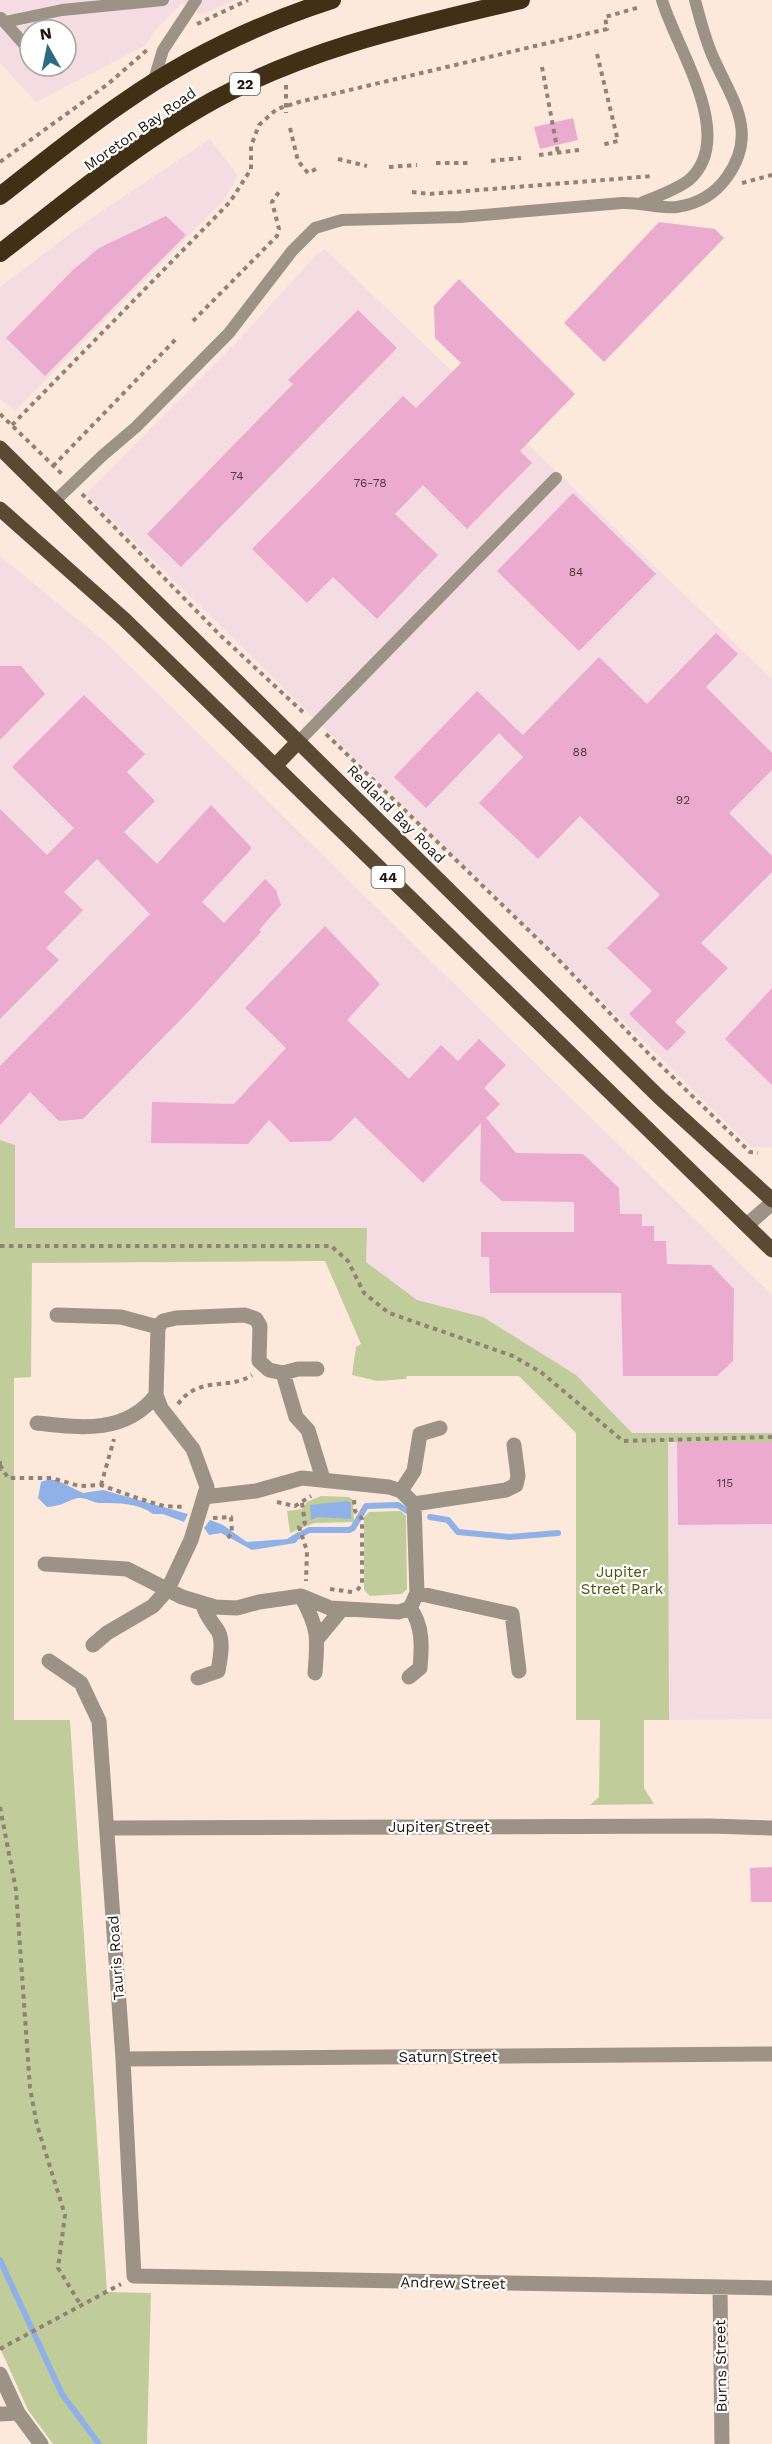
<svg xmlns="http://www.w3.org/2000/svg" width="772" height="2444" viewBox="0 0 772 2444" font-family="'Work Sans',sans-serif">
<rect width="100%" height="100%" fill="#fde9dc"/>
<path fill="#f5dbe2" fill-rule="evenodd" d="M0,0H235L200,15L182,3L153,33L146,45L36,102L0,63ZM30,30H66V66H30Z
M210,139L238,176L223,201L15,411L0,399V287L87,221Z
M325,249L772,679V1147H751L86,494L243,335L317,254Z
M0,556L104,641L772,1295V1433H632L575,1375L483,1317L417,1300L366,1262V1228H14L15,1145L0,1140Z
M668,1442H772V1719L669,1720Z"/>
<path fill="#c0cd9a" d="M0,1140L15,1145V1228H367L366,1262L417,1300L483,1317L576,1375L632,1433H772V1442H668L669,1720H644V1788L654,1804L590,1805L599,1797L600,1720H576V1433L519,1376H407L406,1379L377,1381L352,1375L356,1347L361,1344L325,1261L32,1263L31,1377L14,1378V1720H70L107,2292L151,2293L147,2444H53L28,2410L0,2348Z
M321,1496L349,1497L353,1500L354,1522L314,1523L290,1533L287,1511L302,1509L307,1502Z
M401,1511L406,1516L407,1589L402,1594L370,1596L364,1590V1517L369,1512Z"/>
<path fill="#8fb1e7" d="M47,1480H56L83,1493L103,1490L188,1514L184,1522L163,1514H153C138,1503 120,1503 101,1503C92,1503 87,1497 78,1498C66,1501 63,1506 47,1507L38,1498L41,1482Z
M347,1501L351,1503V1519L318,1517L311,1520L310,1505Z
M210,1520L223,1525L247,1542L287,1539L298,1532L300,1538L295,1543L252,1550L221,1533L209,1535L204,1528Z"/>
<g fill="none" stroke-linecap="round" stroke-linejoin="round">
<path stroke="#8fb1e7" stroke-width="6" d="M430,1517L448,1520L458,1532L510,1537L558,1533
M293,1539L309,1530H349L353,1528L366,1506L398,1505L409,1512
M0,2260L62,2394L99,2444"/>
</g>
<path fill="#ebabce" d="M573,118L578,140L540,149L534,127Z
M166,216L186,235L45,376L6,338L73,270L99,248Z
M659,222L715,229L724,238L604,362L564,323Z
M459,279L575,394L520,451L532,463L467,529L423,485L395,514L438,555L377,619L333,577L307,603L252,549L403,396L416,408L461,363L435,338L434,306Z
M358,310L397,348L181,567L147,534L293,384L288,380Z
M573,493L656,574L579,651L497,571Z
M716,633L738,654L706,687L772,753V770L729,813L772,856V872L701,943L728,968L675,1022L686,1032L667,1051L629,1014L652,991L607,948L660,895L580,816L538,859L479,803L523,757L499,733L426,808L394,777L477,691L523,735L599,657L647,704Z
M0,666H21L45,694L0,740Z
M84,695L145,754L127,772L155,801L124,832L157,864L211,805L252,848L202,902L224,923L265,879L276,890L281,905L259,930L261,932L193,1007L83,1119L59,1121L30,1092L0,1125V1066L150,914L97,859L64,892L83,910L46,948L59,960L0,1019V809L47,855L74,828L12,767Z
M325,926L380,984L347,1020L409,1079L441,1045L458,1061L479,1039L506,1065L484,1088L500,1104L486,1118L516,1153L583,1154L619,1188L620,1214H642V1226H654V1241H666L667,1264L711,1265L734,1289L733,1361L717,1376H623L621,1293H490L489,1257H481V1232H574V1202L502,1201L480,1181L481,1123L423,1183L355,1117L331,1141L290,1142L269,1120L248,1144L151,1143L152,1102L234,1104L286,1048L245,1008Z
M772,988V1085L725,1039Z
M677,1442H772V1524L678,1525Z
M772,1867V1902H751L750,1868Z"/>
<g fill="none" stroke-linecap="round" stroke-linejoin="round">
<path stroke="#918177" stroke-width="4" stroke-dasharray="4.5 4.5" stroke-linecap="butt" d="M197,24L248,0
M597,54L618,141L601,145
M542,67L558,153
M286,85V113
M290,128L298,161L308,173L318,168
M539,155L579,150
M338,159L367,166
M491,161L521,158
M0,162L108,84L147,50
M436,163H472
M389,167L417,165
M742,183L772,175
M412,192L429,194L653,176
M193,321L277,236L279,229L272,202L281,189
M0,414L62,474
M12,425L230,202L251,169V146L259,125L277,109L299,102L607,29L605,17L640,7
M53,466L177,338
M82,494L221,636L305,714
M326,734L552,953L650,1055L750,1152L758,1153
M0,1246H331L348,1261L364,1293L389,1313L513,1356L542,1373L623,1441L772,1437
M178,1404C199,1375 228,1391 252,1375
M0,1461V1471
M0,1465L8,1478H52L79,1486L101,1485L137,1498L164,1506L185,1507
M101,1485L114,1439
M354,1500L355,1511L362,1519V1584L355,1593
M277,1502L295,1506L311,1496
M302,1503L305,1523L299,1527L307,1551L306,1581
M213,1518L231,1517L232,1532L227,1540
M330,1589L352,1592
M0,1807L16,1890L30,2088L37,2125L65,2215L58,2268L82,2307
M0,2349L121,2284"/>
<path stroke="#9c9286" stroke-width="12" d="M1,18L30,51
M5,22L62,10L163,0
M153,83L163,50L196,0
M643,202C658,196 676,190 689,180C738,137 676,48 662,0
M54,502L102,456L136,427L229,333L292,251L315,228L342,220L460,217L622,203C640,202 662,209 677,207C697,204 715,194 727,177C759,132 732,100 713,57C705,39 700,19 695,0
M297,743L556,478"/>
<path stroke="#9c9286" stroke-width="15" d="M747,1225L772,1203
M57,1315L121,1317L158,1327
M283,1373L298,1369H317
M37,1423C81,1428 126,1434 156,1395
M401,1491L414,1471L420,1434L440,1428
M414,1504L506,1490L516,1485L518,1476L514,1445
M45,1564L127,1569L182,1597L215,1607L237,1608L259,1602L301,1596L330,1608L399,1612L410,1608L417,1593L414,1504L401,1491L389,1487L302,1478L256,1491L204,1497
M417,1593L512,1614L519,1671
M301,1596C319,1629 318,1637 315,1673
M318,1638L342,1609
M93,1645L107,1633L153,1606L168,1589L191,1540L207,1487L193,1449L161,1408L156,1395L158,1327L163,1321L176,1318L245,1315L256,1319L260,1326L259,1361L269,1370L283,1373L296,1417L308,1430L323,1479
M49,1661L81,1683L99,1721L123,2059L134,2276L772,2288
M409,1677L420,1668C422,1647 423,1625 410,1608
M198,1678L218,1671C220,1660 224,1641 218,1631C212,1622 206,1616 203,1605
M107,1828L710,1826L772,1828
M123,2059L772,2054
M720,2289L722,2444
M0,2374L18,2413L41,2444
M0,2414L18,2413"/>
<path stroke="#5a4933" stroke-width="15" d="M0,448L658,1096L772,1200
M0,509L124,619L772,1250
M275,766L297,743"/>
<path stroke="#423016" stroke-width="18" d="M0,196C41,164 81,131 124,102C188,57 258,24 332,0
M0,253C69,200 138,142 214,100C310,47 416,25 521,0"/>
</g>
<g text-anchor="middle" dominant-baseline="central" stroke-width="4.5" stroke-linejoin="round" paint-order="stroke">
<g font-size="12" fill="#533a3d">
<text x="237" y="476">74</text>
<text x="370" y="483">76-78</text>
<text x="576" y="572">84</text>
<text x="580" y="752">88</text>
<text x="683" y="800">92</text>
<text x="725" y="1483">115</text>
</g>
<g fill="#fff" stroke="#635a56" stroke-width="1.5">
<rect x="230" y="73" width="30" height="22" rx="4.5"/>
<rect x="371.5" y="866" width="33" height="22" rx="4.5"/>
</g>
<g font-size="14" font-weight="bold" fill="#20140d">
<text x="245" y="84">22</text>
<text x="388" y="877">44</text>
</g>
<g font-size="15" fill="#20140d" stroke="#fff">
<text transform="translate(140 129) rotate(-35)">Moreton Bay Road</text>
<text transform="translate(396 814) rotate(45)">Redland Bay Road</text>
<text x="439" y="1827">Jupiter Street</text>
<text transform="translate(116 1958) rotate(-94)">Tauris Road</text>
<text x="448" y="2057">Saturn Street</text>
<text transform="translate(453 2283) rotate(1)">Andrew Street</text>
<text transform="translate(721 2366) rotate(-91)">Burns Street</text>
</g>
<g font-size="15" fill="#49550c" stroke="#fff">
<text x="622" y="1572">Jupiter<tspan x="622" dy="17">Street Park</tspan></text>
</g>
</g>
<g transform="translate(48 48) rotate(351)"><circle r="28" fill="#ffffff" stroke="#a6a19e" stroke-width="1.5"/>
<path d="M0-4.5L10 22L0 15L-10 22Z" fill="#2f6a83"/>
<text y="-9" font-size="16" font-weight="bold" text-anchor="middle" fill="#20140d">N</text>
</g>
</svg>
